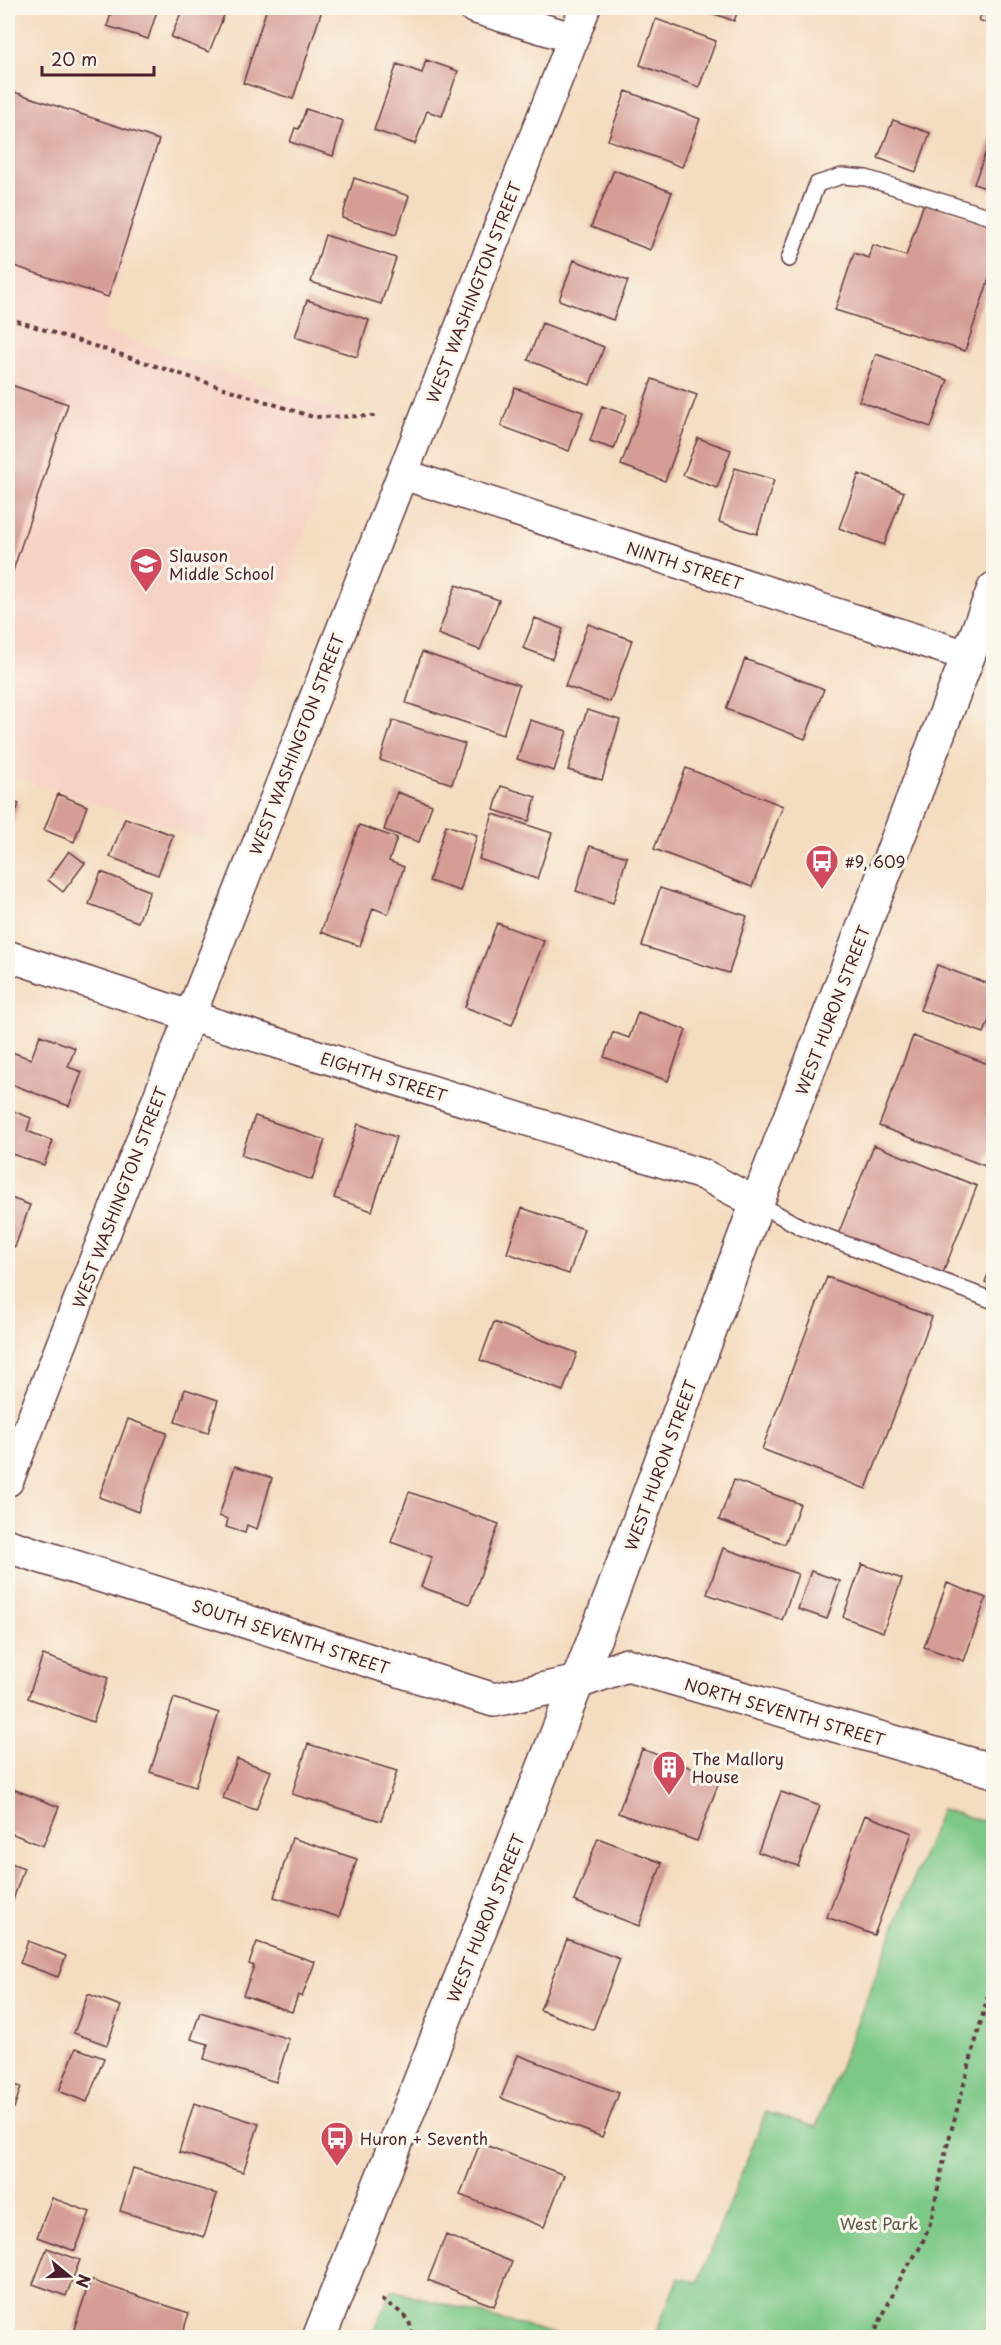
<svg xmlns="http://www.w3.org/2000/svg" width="1001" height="2345" viewBox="0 0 1001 2345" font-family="'Playpen Sans',sans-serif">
<rect width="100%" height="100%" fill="#fbf7ec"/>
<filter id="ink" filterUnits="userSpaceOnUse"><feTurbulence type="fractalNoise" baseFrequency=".0167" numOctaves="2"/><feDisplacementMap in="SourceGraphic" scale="12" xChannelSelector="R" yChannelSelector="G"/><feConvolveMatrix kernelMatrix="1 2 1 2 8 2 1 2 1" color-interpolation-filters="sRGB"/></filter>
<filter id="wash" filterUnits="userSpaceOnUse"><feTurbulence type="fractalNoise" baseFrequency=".008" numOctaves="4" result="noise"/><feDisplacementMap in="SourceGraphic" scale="24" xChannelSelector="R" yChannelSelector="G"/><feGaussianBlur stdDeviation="1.35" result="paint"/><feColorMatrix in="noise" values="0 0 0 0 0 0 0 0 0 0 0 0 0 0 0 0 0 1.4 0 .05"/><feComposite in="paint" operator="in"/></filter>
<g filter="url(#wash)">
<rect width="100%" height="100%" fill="#f4dcc0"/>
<path fill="#f6d2c4" d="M8,86L165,138L101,330L344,413L202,839L8,774Z"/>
<path fill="#7cc887" stroke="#637459" stroke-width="1.5" d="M941,1809L993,1824V2337H654L678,2278L698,2282L766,2112L816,2127Z
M392,2290L565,2337H372Z"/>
<g id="blocks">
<path fill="#d59d95" d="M113,8H158L148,39L107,26Z
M183,8H227L209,52L171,37Z
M267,8H315L322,10L293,99L243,83Z
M699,8H739L734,21Z
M984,8H994V26L979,20Z
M656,19L716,41L699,87L640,65Z
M426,60L458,71L442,116L427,111L415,144L374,130L397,64L422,73Z
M8,90L159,140L108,297L8,264Z
M626,91L700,119L682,167L608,140Z
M306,109L343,121L333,156L290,142L295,128L299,129Z
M893,120L930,133L916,172L878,158Z
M993,132H994V191L974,184Z
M614,170L672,192L650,250L591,227Z
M354,178L409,196L396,235L342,218Z
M924,203L994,225V264L965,351L835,310L854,253L869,258L873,245L906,256Z
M325,235L396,258L381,304L311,282Z
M574,260L628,281L613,320L559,300Z
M307,300L369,320L357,357L295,337Z
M542,323L604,347L590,385L528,360Z
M876,354L948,380L931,427L859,401Z
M652,379L697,395L665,481L621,465Z
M8,384L68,404L8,586Z
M515,388L583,412L569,451L501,426Z
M602,406L626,415L614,449L590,441Z
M698,438L731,450L717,488L683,475Z
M735,468L774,480L757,534L719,522Z
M859,474L904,492L884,545L839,528Z
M456,585L499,600L480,650L438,634Z
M535,618L563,629L552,659L523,648Z
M588,624L632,640L610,702L565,686Z
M422,652L519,685L503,735L406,703Z
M745,659L824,689L805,739L726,709Z
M587,710L620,720L602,780L568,770Z
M393,720L465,744L452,784L380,760Z
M530,720L567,731L554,771L517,759Z
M686,768L783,806L752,887L654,849Z
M501,786L536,797L529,821L494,810Z
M397,792L432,805L419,842L384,830Z
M58,794L87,806L74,842L44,830Z
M8,800L19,804L8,833Z
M493,814L552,833L537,879L479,859Z
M125,818L173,835L158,875L110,857Z
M359,825L397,838L389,861L404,867L388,914L373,908L360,946L321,932Z
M446,825L477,835L460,891L429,881Z
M590,846L627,857L613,903L576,891Z
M69,851L85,863L63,892L48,880Z
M101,872L150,891L138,922L89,904Z
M660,888L747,916L729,973L642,946Z
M497,923L544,941L512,1025L465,1007Z
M937,965L994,986V1008L984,1033L920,1010Z
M638,1012L686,1030L668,1081L604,1057L613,1032L629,1038Z
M40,1035L75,1048L68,1067L82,1072L69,1106L8,1083L9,1051L31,1059Z
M913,1036L994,1066V1142L985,1166L879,1126Z
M8,1109L31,1118L27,1131L53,1141L44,1165L9,1153L8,1157Z
M255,1116L325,1140L312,1180L241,1155Z
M358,1124L396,1137L372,1211L334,1198Z
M874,1145L977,1186L941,1278L837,1237Z
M8,1197L30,1205L15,1247L8,1245Z
M522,1208L584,1229L569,1274L507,1253Z
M994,1260V1285L985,1282Z
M827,1277L932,1317L866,1489L762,1449Z
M494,1322L577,1353L563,1391L480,1360Z
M185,1389L218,1400L208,1433L175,1422Z
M128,1419L167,1433L138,1512L99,1497Z
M235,1466L272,1478L257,1529L247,1525L245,1533L226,1527L228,1519L219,1516Z
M734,1480L800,1504L785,1544L719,1520Z
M409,1492L499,1524L470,1604L421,1587L432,1557L391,1542Z
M723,1548L798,1574L782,1620L707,1594Z
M862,1564L902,1579L883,1632L843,1617Z
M811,1571L840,1581L827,1619L798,1609Z
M947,1583L986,1598L964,1661L924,1647Z
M43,1655L108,1678L93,1722L28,1698Z
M174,1698L219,1713L195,1787L150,1772Z
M308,1744L397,1771L381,1821L292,1794Z
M642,1749L720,1779L697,1841L618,1813Z
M237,1759L271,1771L256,1810L223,1798Z
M8,1787L59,1807L43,1846L8,1832Z
M781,1792L820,1806L798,1866L758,1852Z
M865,1815L912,1833L874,1935L827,1917Z
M292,1838L357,1859L339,1917L274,1897Z
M598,1838L662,1863L639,1926L574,1901Z
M8,1862L24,1868L12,1903L8,1902Z
M567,1939L620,1959L593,2030L540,2010Z
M28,1941L66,1956L58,1977L20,1963Z
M257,1942L315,1962L302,1997L298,1995L292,2012L243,1995L254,1966L249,1964Z
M88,1994L121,2006L107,2045L74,2033Z
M200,2012L289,2039L276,2082L204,2059L208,2044L191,2039Z
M76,2048L104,2058L87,2102L59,2091Z
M518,2055L619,2093L602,2137L501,2098Z
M8,2083L21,2087L14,2108L8,2106Z
M194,2103L259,2124L243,2172L179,2152Z
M480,2143L564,2175L544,2227L460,2195Z
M133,2168L217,2194L204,2237L120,2211Z
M52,2198L90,2212L75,2251L37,2237Z
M446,2235L512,2262L494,2306L428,2280Z
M47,2248L80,2260L66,2296L33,2284Z
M90,2280L189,2313L181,2338H100L74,2329Z"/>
</g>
</g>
<g filter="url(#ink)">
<use href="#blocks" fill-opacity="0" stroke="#643b41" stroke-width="1.5"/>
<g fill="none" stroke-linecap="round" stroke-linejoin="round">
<defs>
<path id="service" d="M789,259L817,184L842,176L866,178L994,218
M757,1203L801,1227L994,1301"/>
<path id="minor" d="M474,8L573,38
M402,474L968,656
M8,956L190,1016L704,1175L757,1203
M8,1481L585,8"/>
<path id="tertiary" d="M8,1546L494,1700L578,1682L627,1665L994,1771"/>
<path id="primary" d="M319,2338L612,1594L757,1203L994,589"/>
</defs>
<use href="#service" stroke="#643b41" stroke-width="18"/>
<use href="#minor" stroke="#643b41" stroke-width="33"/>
<use href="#tertiary" stroke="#643b41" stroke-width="36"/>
<use href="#primary" stroke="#643b41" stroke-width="36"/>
<path stroke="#643b41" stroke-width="4" stroke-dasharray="4.5 4.5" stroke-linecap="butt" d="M8,318L313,417L375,416
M381,2300C396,2308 413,2318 413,2338
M872,2338L903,2273L921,2246L931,2221L946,2150L994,1974"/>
<use href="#service" stroke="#fff" stroke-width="15"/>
<use href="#minor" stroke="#fff" stroke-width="30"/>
<use href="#tertiary" stroke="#fff" stroke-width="33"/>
<use href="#primary" stroke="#fff" stroke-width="33"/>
</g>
</g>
<defs>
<symbol id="school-pin" viewBox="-11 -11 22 30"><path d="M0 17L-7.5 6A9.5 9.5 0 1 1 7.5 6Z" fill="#d1495b" stroke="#fbf7ec"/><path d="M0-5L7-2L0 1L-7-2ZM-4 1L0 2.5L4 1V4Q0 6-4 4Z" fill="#fff"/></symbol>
<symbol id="bus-pin" viewBox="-11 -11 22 30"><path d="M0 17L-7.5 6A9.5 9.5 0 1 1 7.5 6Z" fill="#d1495b" stroke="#fbf7ec"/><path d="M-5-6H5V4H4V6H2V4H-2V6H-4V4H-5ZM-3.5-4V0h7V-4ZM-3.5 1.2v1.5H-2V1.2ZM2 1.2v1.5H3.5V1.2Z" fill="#fff"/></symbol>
<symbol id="building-pin" viewBox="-11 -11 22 30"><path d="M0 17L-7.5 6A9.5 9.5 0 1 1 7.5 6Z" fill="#d1495b" stroke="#fbf7ec"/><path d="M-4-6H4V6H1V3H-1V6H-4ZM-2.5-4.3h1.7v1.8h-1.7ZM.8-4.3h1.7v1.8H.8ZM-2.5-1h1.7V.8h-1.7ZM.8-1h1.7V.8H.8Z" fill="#fff"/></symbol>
</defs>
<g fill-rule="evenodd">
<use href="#school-pin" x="127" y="545" width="38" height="52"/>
<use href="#bus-pin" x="803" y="842" width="38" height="52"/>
<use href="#building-pin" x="650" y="1748" width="38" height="52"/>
<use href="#bus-pin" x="318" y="2119" width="38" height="52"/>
</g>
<g text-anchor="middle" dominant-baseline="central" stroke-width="6" stroke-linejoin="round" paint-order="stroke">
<g font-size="16" fill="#4a1f2b" stroke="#fbf7ec">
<text transform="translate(473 292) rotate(-69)">WEST WASHINGTON STREET</text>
<text transform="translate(685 565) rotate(18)">NINTH STREET</text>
<text transform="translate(296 744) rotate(-69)">WEST WASHINGTON STREET</text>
<text transform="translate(832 1010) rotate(-69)">WEST HURON STREET</text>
<text transform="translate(384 1076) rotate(17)">EIGHTH STREET</text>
<text transform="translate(119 1197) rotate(-69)">WEST WASHINGTON STREET</text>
<text transform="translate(660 1465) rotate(-70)">WEST HURON STREET</text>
<text transform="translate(291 1636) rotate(18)">SOUTH SEVENTH STREET</text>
<text transform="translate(785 1711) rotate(16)">NORTH SEVENTH STREET</text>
<text transform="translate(485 1918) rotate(-68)">WEST HURON STREET</text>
</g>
<g font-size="16" fill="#4a1f2b" stroke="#fbf7ec" text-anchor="start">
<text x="169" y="555">Slauson<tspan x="169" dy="18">Middle School</tspan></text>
<text x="845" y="861">#9, 609</text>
<text x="692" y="1758">The Mallory<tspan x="692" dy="18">House</tspan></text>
<text x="360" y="2138">Huron + Seventh</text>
</g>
<g font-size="16" fill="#595247" stroke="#fbf7ec">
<text x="879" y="2223">West Park</text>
</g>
</g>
<rect width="1001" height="2345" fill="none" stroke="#fbf7ec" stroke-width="30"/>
<g transform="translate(69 2276) rotate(109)" stroke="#fbf7ec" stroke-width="4.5" paint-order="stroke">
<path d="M0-4.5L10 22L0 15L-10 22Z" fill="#4a1f2b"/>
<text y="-9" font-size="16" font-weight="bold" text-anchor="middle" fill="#4a1f2b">N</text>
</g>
<path d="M42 66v9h112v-9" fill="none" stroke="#4a1f2b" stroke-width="3"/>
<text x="51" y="66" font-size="18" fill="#4a1f2b" stroke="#fbf7ec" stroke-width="4.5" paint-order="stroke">20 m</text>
</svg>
